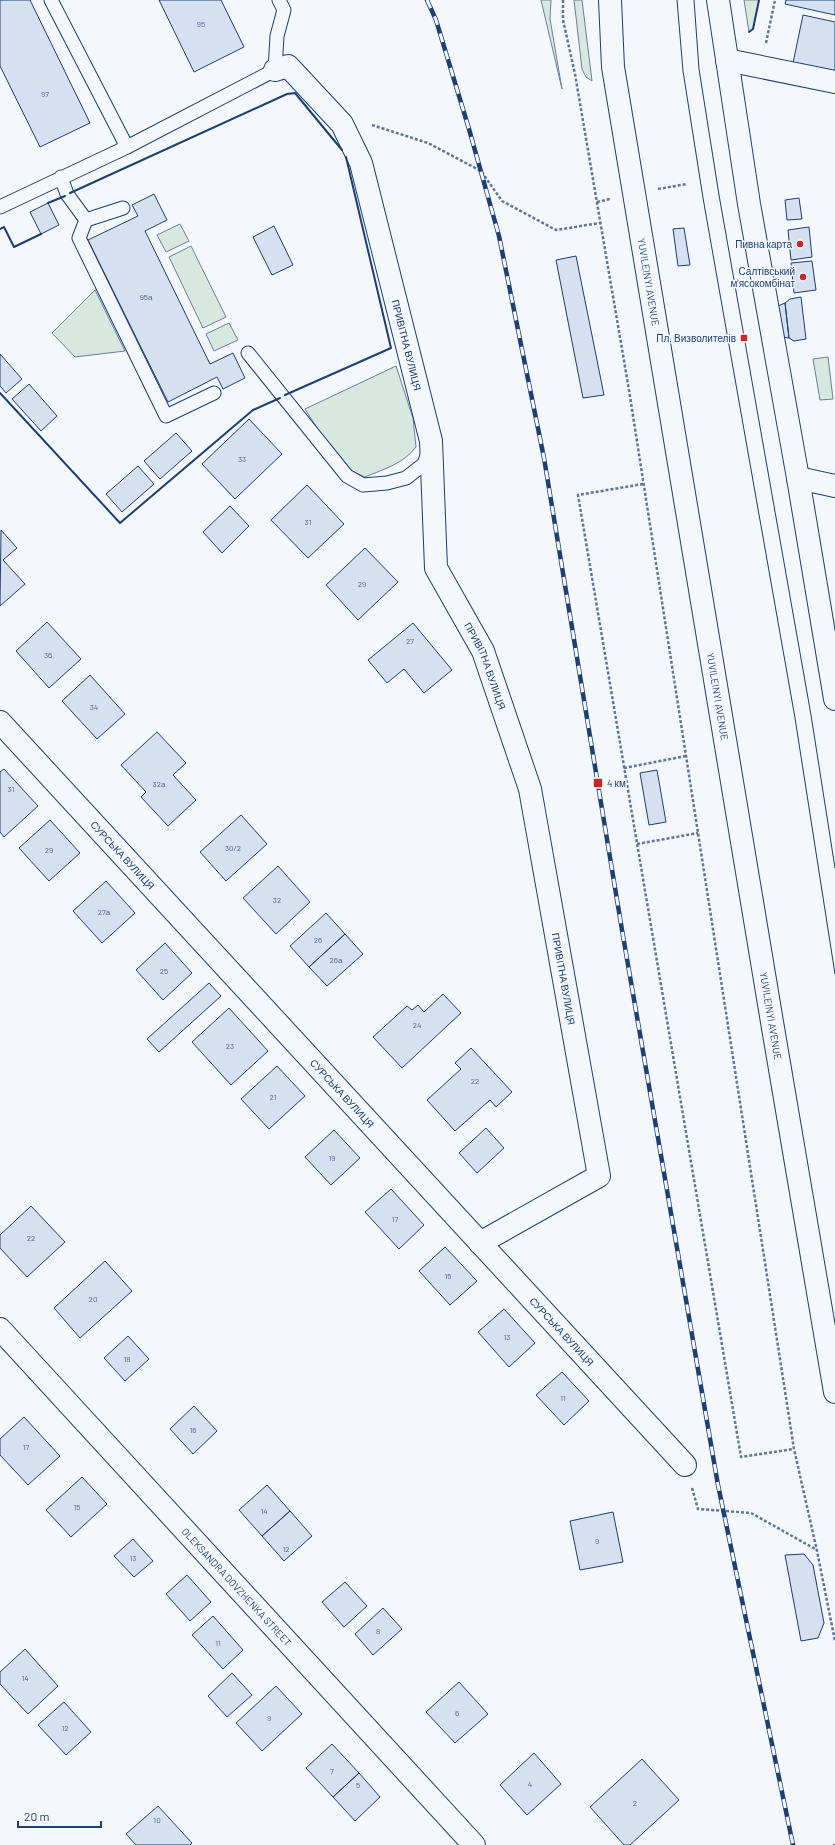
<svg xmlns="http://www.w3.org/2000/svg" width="835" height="1845" viewBox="0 0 835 1845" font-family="Barlow,sans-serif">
<rect width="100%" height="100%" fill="#f4f7fb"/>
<path fill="#d7e8df" stroke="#687fa3" d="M541,0H551L550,19L562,89Z
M574,0H582L592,81L586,77L582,69Z
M744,0H759L753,29L749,32Z
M180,224L189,241L166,252L157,235Z
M191,246L226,317L203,328L169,257Z
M95,290L125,351L75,357L52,333Z
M229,323L238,340L214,351L206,334Z
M828,357L833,399L820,400L813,359Z
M396,366L413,418L416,447C403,464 384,469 365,477L352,471L319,431L305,409Z"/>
<path fill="#d5e0f0" stroke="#1d3f73" d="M0,0H30L90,123L40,147L0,66Z
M159,0H221L244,47L194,72Z
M786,0H835V15L785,4Z
M803,15L835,22V72L793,63Z
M154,194L167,220L145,231L210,364L233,353L245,378L223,389L217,377L168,402L88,240L138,216L132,205Z
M799,198L802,219L787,220L785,200Z
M48,203L59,225L41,234L30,212Z
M274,226L293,265L272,275L253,237Z
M809,227L812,257L791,260L788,230Z
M684,228L690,265L678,266L673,229Z
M576,256L604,395L583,398L556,260Z
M812,261L816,290L794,293L791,263Z
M801,297L806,339L794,341L789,338L785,303L790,299Z
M785,303L789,338L782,337L778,306Z
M0,354L22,379L6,393L0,386Z
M29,384L57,416L41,431L12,399Z
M249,419L282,454L235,499L202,464Z
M176,433L192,451L160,479L144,461Z
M138,466L154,484L122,512L106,494Z
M307,485L344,524L308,558L271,520Z
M230,506L249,526L222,553L203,532Z
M1,530L17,548L3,560L25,584L0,606Z
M365,548L398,582L358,620L326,585Z
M47,622L81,659L49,688L16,651Z
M413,623L452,670L424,693L404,669L387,683L368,660Z
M90,675L125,714L97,739L62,701Z
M157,732L186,763L173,775L196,800L168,826L141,797L146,792L121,765Z
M4,769L38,806L4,837L0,832V772Z
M657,770L666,822L649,825L640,773Z
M241,815L267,844L226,881L200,852Z
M50,820L80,853L49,881L19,848Z
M278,866L310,902L276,934L243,898Z
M106,881L135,913L102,943L73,911Z
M326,913L345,934L309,967L290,946Z
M345,934L363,954L327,986L309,967Z
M165,943L192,973L163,1000L136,970Z
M209,983L221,996L159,1052L147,1039Z
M443,994L461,1013L402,1068L373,1037L407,1006L412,1010L418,1005L424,1012Z
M229,1008L268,1051L231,1085L192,1042Z
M471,1048L512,1092L496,1107L490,1100L455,1131L427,1100L461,1069L455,1063Z
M277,1066L305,1096L269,1129L241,1099Z
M486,1128L504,1148L477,1173L459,1153Z
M334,1130L360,1158L331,1185L305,1157Z
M391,1189L424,1225L399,1249L365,1212Z
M31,1206L65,1242L27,1277L0,1248V1235Z
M445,1247L477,1281L450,1305L419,1271Z
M105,1261L132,1291L80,1338L54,1308Z
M504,1309L535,1343L509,1367L478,1332Z
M128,1336L149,1359L125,1381L104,1358Z
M562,1372L589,1401L564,1425L536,1395Z
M194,1406L217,1431L193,1454L170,1429Z
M24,1417L60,1456L28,1485L0,1455V1439Z
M82,1477L107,1504L71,1537L46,1510Z
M267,1485L290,1511L262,1536L239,1510Z
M290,1511L312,1536L284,1561L262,1536Z
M613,1512L623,1562L580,1570L570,1521Z
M133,1539L153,1561L134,1577L114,1556Z
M804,1554L813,1565L824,1623L818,1638L801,1641L785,1555Z
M187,1575L211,1602L190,1621L166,1594Z
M345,1582L367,1606L344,1627L322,1602Z
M383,1608L402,1629L373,1655L355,1634Z
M213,1616L243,1650L223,1669L192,1635Z
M25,1649L58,1686L28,1714L0,1684V1672Z
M232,1673L252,1695L227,1717L208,1696Z
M459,1682L488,1714L455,1743L426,1712Z
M276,1686L302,1714L262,1751L236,1723Z
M64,1702L91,1732L66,1755L38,1725Z
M332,1744L359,1773L333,1797L306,1768Z
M534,1753L561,1784L527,1815L500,1785Z
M642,1759L679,1800L630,1845H624L590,1807Z
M359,1773L380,1797L355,1821L333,1797Z
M158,1806L192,1843L190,1845H136L126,1834Z"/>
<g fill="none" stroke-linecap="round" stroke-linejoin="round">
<defs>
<path id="lane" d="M51,0L127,147
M61,177L67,194L86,220L79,238L166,416L214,393
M0,207L127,147L275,70L277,36L284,10L279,0
M86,220L123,208
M248,353L347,476L363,485L387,483L406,478L424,464L428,453"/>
<g id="street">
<path d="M718,0L749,204L798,478L835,699"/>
<path d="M727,60L835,82"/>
<path id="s1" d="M275,70L288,66L342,124L361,163L431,441L436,568L483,651L530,789L599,1176L480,1243"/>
<path d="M798,478L835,486"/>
<path id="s2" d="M0,722L685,1465"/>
<path id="s3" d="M0,1329L474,1845"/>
</g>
<g id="secondary">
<path id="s4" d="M610,0L613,67L773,1028L835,1392"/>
</g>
</defs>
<use href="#lane" stroke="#1d3f73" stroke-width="15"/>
<use href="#street" stroke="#1d3f73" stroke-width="24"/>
<use href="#secondary" stroke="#1d3f73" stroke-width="24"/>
<path stroke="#5e769c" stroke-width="2.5" stroke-dasharray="3 2" stroke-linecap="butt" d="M563,0V20L575,74L629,390L794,1449L817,1551L835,1641
M766,43L775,0
M372,125L428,143L481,171L502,201L556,230L600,223
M658,189L687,184
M597,202L610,199
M643,484L578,495L741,1457L794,1449
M624,768L686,756
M637,844L698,833
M692,1488L698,1509L751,1513L817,1550
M833,1845H835"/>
<use href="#lane" stroke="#f4f7fb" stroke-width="13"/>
<use href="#street" stroke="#f4f7fb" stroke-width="22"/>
<use href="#secondary" stroke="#f4f7fb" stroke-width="22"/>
<path stroke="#1d3f73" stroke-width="1" d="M677,0L683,71L703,198L795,718L835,974
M694,0L699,69L719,195L811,715L835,868"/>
<defs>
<path id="rail" d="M427,0L436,20L469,129L499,236L544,458L622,930L718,1485L793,1845"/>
</defs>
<use href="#rail" stroke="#1d3f73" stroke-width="4.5"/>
<use href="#rail" stroke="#f4f7fb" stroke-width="3" stroke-dasharray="9" stroke-linecap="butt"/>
<path stroke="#1d3f73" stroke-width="2" d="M749,32L753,29L759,0
M70,193L287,94L295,93L342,150
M48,203L65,196
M0,229L4,227L14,247L41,234
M0,393L120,523L253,410L280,398
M285,395L391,348L346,157"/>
</g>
<g fill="#c62828" stroke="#f4f7fb" stroke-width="1.5">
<circle cx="800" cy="244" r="4"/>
<circle cx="803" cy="277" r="4"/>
<rect x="740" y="334" width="8" height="8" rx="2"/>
<rect x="593" y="778" width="10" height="10" rx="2"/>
</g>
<g text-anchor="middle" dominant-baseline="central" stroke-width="3" stroke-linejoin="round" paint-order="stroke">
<g font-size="8" fill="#4b6792">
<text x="201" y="24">95</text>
<text x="45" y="94">97</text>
<text x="146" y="297">95а</text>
<text x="242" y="459">33</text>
<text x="308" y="522">31</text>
<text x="362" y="584">29</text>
<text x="410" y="641">27</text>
<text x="48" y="655">36</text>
<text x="94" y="707">34</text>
<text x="159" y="784">32а</text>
<text x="11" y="789">31</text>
<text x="233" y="848">30/2</text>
<text x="49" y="850">29</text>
<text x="277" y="900">32</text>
<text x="104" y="912">27а</text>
<text x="318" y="940">26</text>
<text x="336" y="960">26а</text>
<text x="164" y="971">25</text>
<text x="417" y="1025">24</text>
<text x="230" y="1046">23</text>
<text x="475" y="1081">22</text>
<text x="273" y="1097">21</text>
<text x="332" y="1158">19</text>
<text x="395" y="1219">17</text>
<text x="31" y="1238">22</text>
<text x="448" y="1276">15</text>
<text x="93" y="1299">20</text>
<text x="507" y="1337">13</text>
<text x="127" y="1359">18</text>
<text x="563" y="1398">11</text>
<text x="193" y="1430">16</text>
<text x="26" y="1447">17</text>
<text x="77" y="1507">15</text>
<text x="264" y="1511">14</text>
<text x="597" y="1541">9</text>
<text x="286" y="1549">12</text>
<text x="133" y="1558">13</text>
<text x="378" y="1631">8</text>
<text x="218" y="1643">11</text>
<text x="25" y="1678">14</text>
<text x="457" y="1713">6</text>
<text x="269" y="1718">9</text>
<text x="65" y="1728">12</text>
<text x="332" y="1771">7</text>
<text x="530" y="1784">4</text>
<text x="358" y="1785">5</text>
<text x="635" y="1803">2</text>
<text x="157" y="1820">10</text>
</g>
<g font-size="10" fill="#1d3f73" stroke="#f4f7fb" text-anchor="end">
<text x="792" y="244">Пивна карта</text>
<text x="795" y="271">Салтівський<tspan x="795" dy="12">мʼясокомбінат</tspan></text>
<text x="736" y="338">Пл. Визволителів</text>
<text x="607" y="783" text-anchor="start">4 км</text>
</g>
<g font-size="10" fill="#1d3f73" stroke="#f4f7fb">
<text stroke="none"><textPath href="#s4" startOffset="285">YUVILEINYI AVENUE</textPath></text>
<text stroke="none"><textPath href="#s1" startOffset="324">ПРИВІТНА ВУЛИЦЯ</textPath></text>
<text stroke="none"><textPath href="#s1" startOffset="660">ПРИВІТНА ВУЛИЦЯ</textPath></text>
<text stroke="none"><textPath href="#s4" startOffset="705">YUVILEINYI AVENUE</textPath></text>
<text stroke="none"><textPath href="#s2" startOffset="181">СУРСЬКА ВУЛИЦЯ</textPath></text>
<text stroke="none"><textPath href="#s1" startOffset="984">ПРИВІТНА ВУЛИЦЯ</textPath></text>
<text stroke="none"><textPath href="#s4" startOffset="1029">YUVILEINYI AVENUE</textPath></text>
<text stroke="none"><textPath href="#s2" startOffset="505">СУРСЬКА ВУЛИЦЯ</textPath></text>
<text stroke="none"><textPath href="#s2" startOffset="829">СУРСЬКА ВУЛИЦЯ</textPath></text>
<text stroke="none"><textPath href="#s3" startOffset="350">OLEKSANDRA DOVZHENKA STREET</textPath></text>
</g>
</g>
<path d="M18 1821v6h83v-6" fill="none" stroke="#1d3f73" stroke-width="2"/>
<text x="24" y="1821" font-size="12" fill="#1d3f73" stroke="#f4f7fb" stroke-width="3" paint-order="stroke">20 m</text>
</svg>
